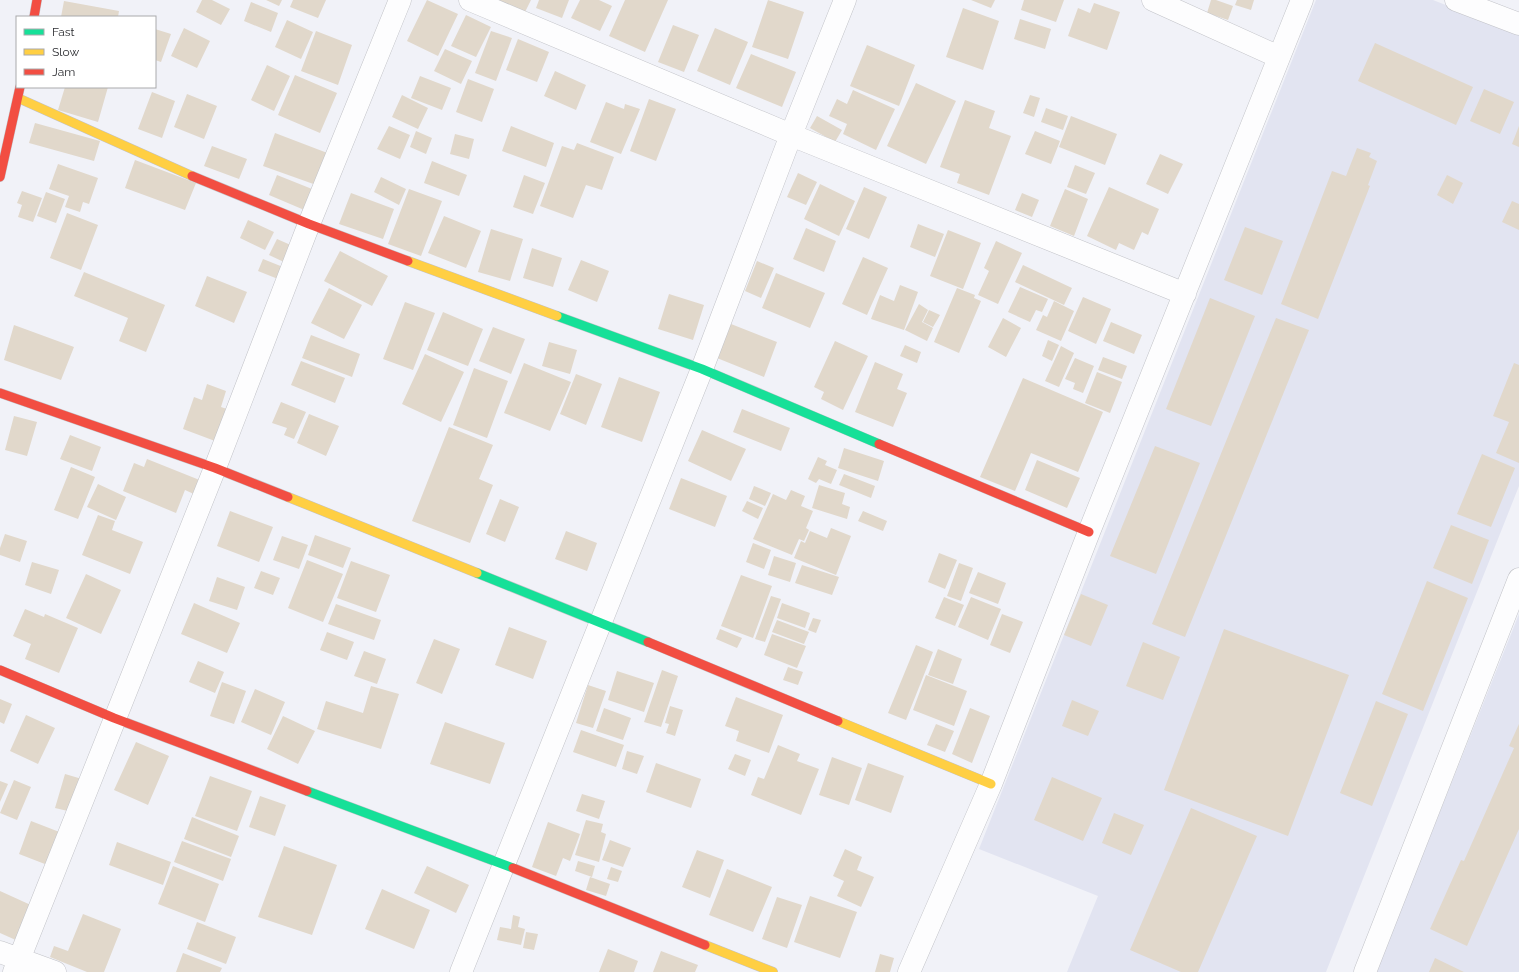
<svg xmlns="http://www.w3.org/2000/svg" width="1519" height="972" viewBox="0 0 1519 972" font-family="Raleway,sans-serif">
<rect width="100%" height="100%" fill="#f1f2f8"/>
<path fill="#e2e4f1" d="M1316,0H1433L1519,34V486L1326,972H1067L1098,896L979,849Z
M1519,614V972H1376Z"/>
<path fill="#e1d8cb" d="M202,0H212L230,9L221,25L196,12Z
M266,0H282L279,6Z
M293,0H326L318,18L290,7Z
M427,0L458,14L438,56L407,41Z
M497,0H531L525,12Z
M539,0H569L562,18L536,8Z
M580,0H599L612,6L600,31L571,18Z
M625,0H668L645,52L609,36Z
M768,0L804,12L788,59L752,47Z
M971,0H995L991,8Z
M1024,0H1064L1056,22L1021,10Z
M1211,0H1216L1233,6L1228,20L1207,13Z
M1237,0H1254L1251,10L1235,5Z
M64,1L119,11L118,17H61Z
M251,2L278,13L271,32L244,21Z
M1094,3L1120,12L1107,50L1068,36L1078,8L1090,13Z
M963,8L999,21L983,70L946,57Z
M466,15L491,27L476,57L451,46Z
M1020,19L1051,29L1045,49L1014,39Z
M287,20L313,32L301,59L275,47Z
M673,25L699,35L684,72L658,62Z
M184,28L210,41L197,68L171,56Z
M715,28L748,42L730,85L697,71Z
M155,29L171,34L161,62L155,60Z
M316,31L352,45L338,85L301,71Z
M491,31L512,38L496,81L475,73Z
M518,39L549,52L537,82L506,70Z
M1375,43L1473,87L1456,125L1358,81Z
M867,45L915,65L899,106L850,86Z
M445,49L472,61L461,84L434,71Z
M751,54L796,72L782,107L736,88Z
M267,65L290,76L274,111L251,100Z
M555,71L586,85L576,110L544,96Z
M295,75L337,93L320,133L278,115Z
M420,76L451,88L442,110L411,98Z
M468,79L494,89L482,122L456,112Z
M916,83L956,101L926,164L887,146Z
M65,87H108L98,122L58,110Z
M1484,89L1514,102L1500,134L1470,121Z
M853,90L895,109L876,150L843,134L847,124L829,116L837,99L847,104Z
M152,92L175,101L162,138L138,129Z
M187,94L217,106L204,139L174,127Z
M402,95L428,108L418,129L392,117Z
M1030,95L1040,98L1034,117L1023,113Z
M649,99L676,109L656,161L630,151Z
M965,100L995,111L989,128L1011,136L989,195L957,183L960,174L940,167Z
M606,102L624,109L625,104L640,109L621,154L590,142Z
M1046,108L1068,116L1063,130L1041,122Z
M817,116L842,130L835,142L810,128Z
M1071,116L1117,134L1105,165L1059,147Z
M35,123L100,141L94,161L29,143Z
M389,126L410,135L400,159L377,149Z
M511,126L554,143L546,167L502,151Z
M1519,126V147L1512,144Z
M416,131L432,138L426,154L410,147Z
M1035,131L1060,141L1051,164L1025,154Z
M275,133L330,154L319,186L263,166Z
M455,134L474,139L469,159L450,154Z
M577,143L614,157L602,190L586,185L573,218L540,206L562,146L574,150Z
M212,146L247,159L239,179L204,166Z
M1357,148L1371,153L1369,157L1377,161L1368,185L1370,186L1318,319L1281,304L1332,171L1346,176Z
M1160,154L1183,164L1168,194L1146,184Z
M135,160L196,183L185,210L125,188Z
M432,161L467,175L459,196L424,183Z
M58,164L98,178L89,204L83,202L80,212L65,207L69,196L49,189Z
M1075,165L1095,173L1086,194L1067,187Z
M798,173L817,182L806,205L787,197Z
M277,175L317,191L309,212L269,195Z
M524,175L545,183L533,214L513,207Z
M1447,175L1463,183L1453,204L1437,195Z
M381,177L406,189L399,205L374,192Z
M820,184L855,201L839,236L804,219Z
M864,187L887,197L869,239L846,229Z
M1109,187L1159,209L1148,235L1142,232L1134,250L1119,243L1116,250L1087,236Z
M409,189L442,201L421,256L388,244Z
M1065,189L1088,199L1074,236L1050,226Z
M22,191L42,198L33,222L18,217L22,205L17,203Z
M46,192L65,199L56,223L37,216Z
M351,193L394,209L383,239L339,224Z
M1022,193L1039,200L1032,217L1015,210Z
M1512,201L1519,204V230L1502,222Z
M67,213L98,225L81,270L50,258Z
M444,216L481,231L466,268L428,253Z
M248,220L274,232L265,250L240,238Z
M918,224L944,234L935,257L910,247Z
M1245,227L1283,241L1262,295L1224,280Z
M806,228L836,241L824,272L793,259Z
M491,229L523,239L510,281L478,272Z
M948,230L981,243L963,289L930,276Z
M277,239L293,246L286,263L269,255Z
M996,241L1022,253L998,304L978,295L989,271L984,268Z
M532,248L562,258L553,287L523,278Z
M340,251L388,276L372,306L324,281Z
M863,257L888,268L867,315L842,304Z
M263,259L283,267L278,279L258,271Z
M581,260L609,271L597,302L568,290Z
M757,261L774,268L761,298L745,291Z
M1023,265L1072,288L1064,305L1015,282Z
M84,272L165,305L146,352L119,341L128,318L74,296Z
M776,273L825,293L810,328L762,308Z
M207,276L247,292L234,323L195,306Z
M900,285L918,292L904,330L871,319L880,295L894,301Z
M1020,287L1048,299L1042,312L1036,310L1030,322L1008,312Z
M329,288L362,305L344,339L311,323Z
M957,288L975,295L974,298L981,301L959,353L934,342Z
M669,294L704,305L693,340L658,329Z
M1083,297L1111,309L1096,344L1068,331Z
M1210,298L1255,316L1211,426L1166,409Z
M1054,301L1074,311L1061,341L1036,330L1043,315L1047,317Z
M405,302L435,313L413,370L383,359Z
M919,304L928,310L922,322L933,328L927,341L905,330Z
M929,310L940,315L933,327L923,322Z
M443,312L483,329L468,366L427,350Z
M1003,318L1021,328L1006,357L988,347Z
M1276,318L1309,330L1185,637L1152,624Z
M1111,322L1142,335L1134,354L1103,341Z
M731,324L777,342L764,377L717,358Z
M14,325L74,347L61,380L4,360Z
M493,327L525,339L511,374L479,361Z
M311,335L360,354L352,377L302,358Z
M1048,340L1059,345L1052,361L1042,356Z
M835,341L868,356L843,410L821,399L824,392L814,387Z
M549,342L577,350L570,374L542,366Z
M905,345L921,352L917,363L900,356Z
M1061,346L1074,353L1059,387L1045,381Z
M425,354L464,372L441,422L402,404Z
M1103,357L1127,366L1122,379L1098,370Z
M1075,358L1094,366L1083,393L1073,389L1075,383L1065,379Z
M301,361L345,378L335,403L291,385Z
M875,362L903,374L897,389L907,393L893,427L855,412Z
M524,363L571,382L550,431L504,413Z
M1514,363L1519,365V463L1496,453L1509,422L1493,416Z
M474,368L508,381L487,438L453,425Z
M1097,372L1122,382L1110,413L1085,403Z
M576,374L602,384L586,425L560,414Z
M619,377L660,392L642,442L601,427Z
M1023,378L1103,412L1078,472L1031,453L1015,491L980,477Z
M207,384L226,391L221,407L227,409L215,441L183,429L194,397L202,400Z
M281,402L306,412L294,439L284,435L287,428L272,423Z
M742,409L790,428L781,451L733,432Z
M309,414L339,426L326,456L297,443Z
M14,416L37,422L27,456L5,450Z
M449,427L493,445L479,479L493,485L470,543L412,521Z
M702,430L746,449L731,481L688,461Z
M70,435L101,447L92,471L60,459Z
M1155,446L1200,463L1156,574L1110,556Z
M844,448L884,461L878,481L838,468Z
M1482,454L1515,468L1491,527L1457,514Z
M818,457L827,461L825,465L837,470L831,484L819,479L816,483L808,479Z
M147,459L202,481L196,495L185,490L176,513L123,491L134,463L144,467Z
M1037,460L1080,478L1067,508L1025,490Z
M71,467L95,477L78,519L54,510Z
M844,474L875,486L871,498L839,485Z
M681,478L727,496L715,527L669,509Z
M98,484L126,497L116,520L87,507Z
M819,485L845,493L842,504L850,507L847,519L812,508Z
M754,486L771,493L765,506L749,499Z
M791,490L805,496L801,506L813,511L806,528L809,530L804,541L799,539L792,555L753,539L773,494L786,500Z
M500,499L519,507L505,542L486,534Z
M747,501L763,508L758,519L742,511Z
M230,511L273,527L259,562L217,546Z
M863,511L887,521L883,531L858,521Z
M98,515L115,521L112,530L143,542L130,574L82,555Z
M1451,525L1489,540L1472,584L1433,568Z
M831,528L851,536L836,575L794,558L801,541L805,543L810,531L827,538Z
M566,531L597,543L587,571L555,559Z
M5,534L27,541L20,562L0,555V548Z
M315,535L351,548L343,568L308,555Z
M282,536L308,545L299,569L273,560Z
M753,543L771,550L764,569L746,562Z
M939,553L957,560L945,589L928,582Z
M774,556L796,563L790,582L768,575Z
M307,560L343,574L323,622L288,608Z
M351,561L390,575L376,612L337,598Z
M32,562L59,570L51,594L25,585Z
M959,563L973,568L961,601L947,596Z
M802,565L839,577L832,595L795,583Z
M261,571L280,578L273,595L254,588Z
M978,572L1006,583L998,604L969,593Z
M86,574L121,590L101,634L66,618Z
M741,575L772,586L753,638L721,626Z
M217,577L245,587L237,610L209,601Z
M1427,581L1468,598L1423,711L1382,694Z
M1081,594L1108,605L1091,646L1064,635Z
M771,596L781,599L765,642L755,639Z
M944,597L964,605L955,626L935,618Z
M971,597L1001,609L988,640L958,627Z
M194,603L240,623L227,653L181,634Z
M782,603L810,613L805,628L777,618Z
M336,604L381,620L374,640L328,624Z
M25,609L44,617L45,614L78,628L59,673L25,659L31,644L13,636Z
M1002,614L1023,622L1010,653L990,645Z
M813,618L821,620L816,633L808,630Z
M777,620L809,632L804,644L772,632Z
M509,627L547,641L533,679L495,665Z
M720,629L742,638L737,648L716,639Z
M1224,629L1349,675L1288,836L1164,790Z
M327,632L354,642L347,660L320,650Z
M772,634L806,646L797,668L764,655Z
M434,639L460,649L442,694L416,683Z
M1143,642L1180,657L1163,700L1126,686Z
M916,645L933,652L906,720L888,713Z
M938,649L962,659L953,684L928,675Z
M364,651L386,659L377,684L354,676Z
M198,661L224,672L215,693L189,682Z
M788,667L803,672L798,685L783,680Z
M662,670L678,676L661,727L644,722Z
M617,671L654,683L644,712L608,700Z
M926,675L967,691L954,726L913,710Z
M222,682L246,691L234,724L210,716Z
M588,685L606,691L593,728L576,723Z
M371,686L399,694L381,749L317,729L326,701L363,713Z
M255,689L285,702L271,735L241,722Z
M736,697L783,715L769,753L736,741L739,731L725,726Z
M0,699L12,704L4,724L0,722Z
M1072,700L1099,711L1088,736L1062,726Z
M1376,701L1408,714L1372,806L1340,793Z
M670,706L683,710L675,736L666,733L669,724L665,723Z
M604,708L631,718L623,740L596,731Z
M970,708L990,716L972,763L952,754Z
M26,715L55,728L38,764L10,751Z
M283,716L315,731L298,764L267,749Z
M445,722L505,743L490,784L430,764Z
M936,724L954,731L945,752L927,745Z
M1519,724V829L1467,946L1430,929L1461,860L1464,861L1514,748L1509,746Z
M581,730L624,745L616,767L573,752Z
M136,742L169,756L148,805L114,790Z
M778,745L800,754L797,761L819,769L801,815L751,795L758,777L764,779Z
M627,751L644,756L637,774L622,769Z
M735,754L751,760L745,776L728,769Z
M832,757L862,768L849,805L819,795Z
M656,763L701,779L691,808L646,792Z
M868,763L904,776L891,813L855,800Z
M65,774L82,779L72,812L55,808Z
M210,776L252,791L237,831L195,816Z
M1052,777L1102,798L1083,841L1034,820Z
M14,780L31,787L17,820L0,813Z
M0,781L8,784L0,802Z
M582,794L605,801L599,819L576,811Z
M260,796L286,805L275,836L249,827Z
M1191,808L1257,836L1198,972H1181L1130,950Z
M1114,813L1144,825L1131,855L1102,843Z
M192,817L239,836L231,857L184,839Z
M586,820L603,824L601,832L606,834L599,862L575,855Z
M31,821L62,833L50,866L19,854Z
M548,822L580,834L570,861L563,858L556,876L532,867Z
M610,840L631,848L623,867L602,860Z
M182,841L231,859L223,881L174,862Z
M117,842L171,862L163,885L109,865Z
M284,846L337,865L312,935L258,917Z
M845,849L862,857L857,870L874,877L861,907L837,896L844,881L833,876Z
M697,850L724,860L710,898L682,887Z
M578,861L595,866L592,877L575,871Z
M173,866L219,884L205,922L158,904Z
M427,866L469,885L456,913L414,893Z
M611,867L622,871L618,882L607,879Z
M727,869L772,887L753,932L709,915Z
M590,877L610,884L606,896L586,890Z
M382,889L430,910L414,949L365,929Z
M0,891L33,906L18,941L0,933Z
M810,896L857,912L840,958L794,942Z
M777,897L802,905L787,948L762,939Z
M83,914L121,929L104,972H87L50,957L54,946L68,951Z
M513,915L520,917L518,927L525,929L521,945L497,940L500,927L511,929Z
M197,922L236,937L226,964L187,949Z
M526,932L538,934L534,950L523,948Z
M608,949L638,961L634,972H599Z
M661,951L698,965L695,972H653Z
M183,953L222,968L220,972H176Z
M880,954L894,958L890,972H875Z
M1435,958L1464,972H1429Z"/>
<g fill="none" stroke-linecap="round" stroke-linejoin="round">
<defs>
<path id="street" d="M470,0L791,135L1185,294
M1153,0L1279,57
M1456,0L1519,24
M0,952L55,972
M14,972L215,468L309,224L400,0
M461,972L702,369L791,135L845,0
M909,972L991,784L1089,532L1302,0
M1365,972L1519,579"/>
<path id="fast" d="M557,316L702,369L879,444
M477,573L648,642
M307,791L513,868"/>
<path id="slow" d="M18,98L192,176
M408,261L557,316
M288,497L477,573
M838,721L991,784
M705,945L773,972"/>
<path id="jam" d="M34,17L37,0
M192,176L309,224L408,261
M0,177L20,87
M0,393L215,468L288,497
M879,444L1089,532
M648,642L838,721
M0,670L114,718L307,791
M513,868L705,945"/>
</defs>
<use href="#street" stroke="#c2c3c8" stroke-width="23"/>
<use href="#fast" stroke="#c2c3c8" stroke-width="10"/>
<use href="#slow" stroke="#c2c3c8" stroke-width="10"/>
<use href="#jam" stroke="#c2c3c8" stroke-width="10"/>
<use href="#street" stroke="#fdfdfe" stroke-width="22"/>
<use href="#fast" stroke="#16e098" stroke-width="9"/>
<use href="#slow" stroke="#ffcf43" stroke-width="9"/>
<use href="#jam" stroke="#f24e42" stroke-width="9"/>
</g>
<rect x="16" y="16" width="140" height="72" fill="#ffffff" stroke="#aaaaac"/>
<rect x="24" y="29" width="20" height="6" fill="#16e098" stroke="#aaaaac"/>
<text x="52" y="36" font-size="12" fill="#2a2b2f">Fast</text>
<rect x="24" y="49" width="20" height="6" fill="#ffcf43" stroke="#aaaaac"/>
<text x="52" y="56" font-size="12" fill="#2a2b2f">Slow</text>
<rect x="24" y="69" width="20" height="6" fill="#f24e42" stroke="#aaaaac"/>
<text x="52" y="76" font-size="12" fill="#2a2b2f">Jam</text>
</svg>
